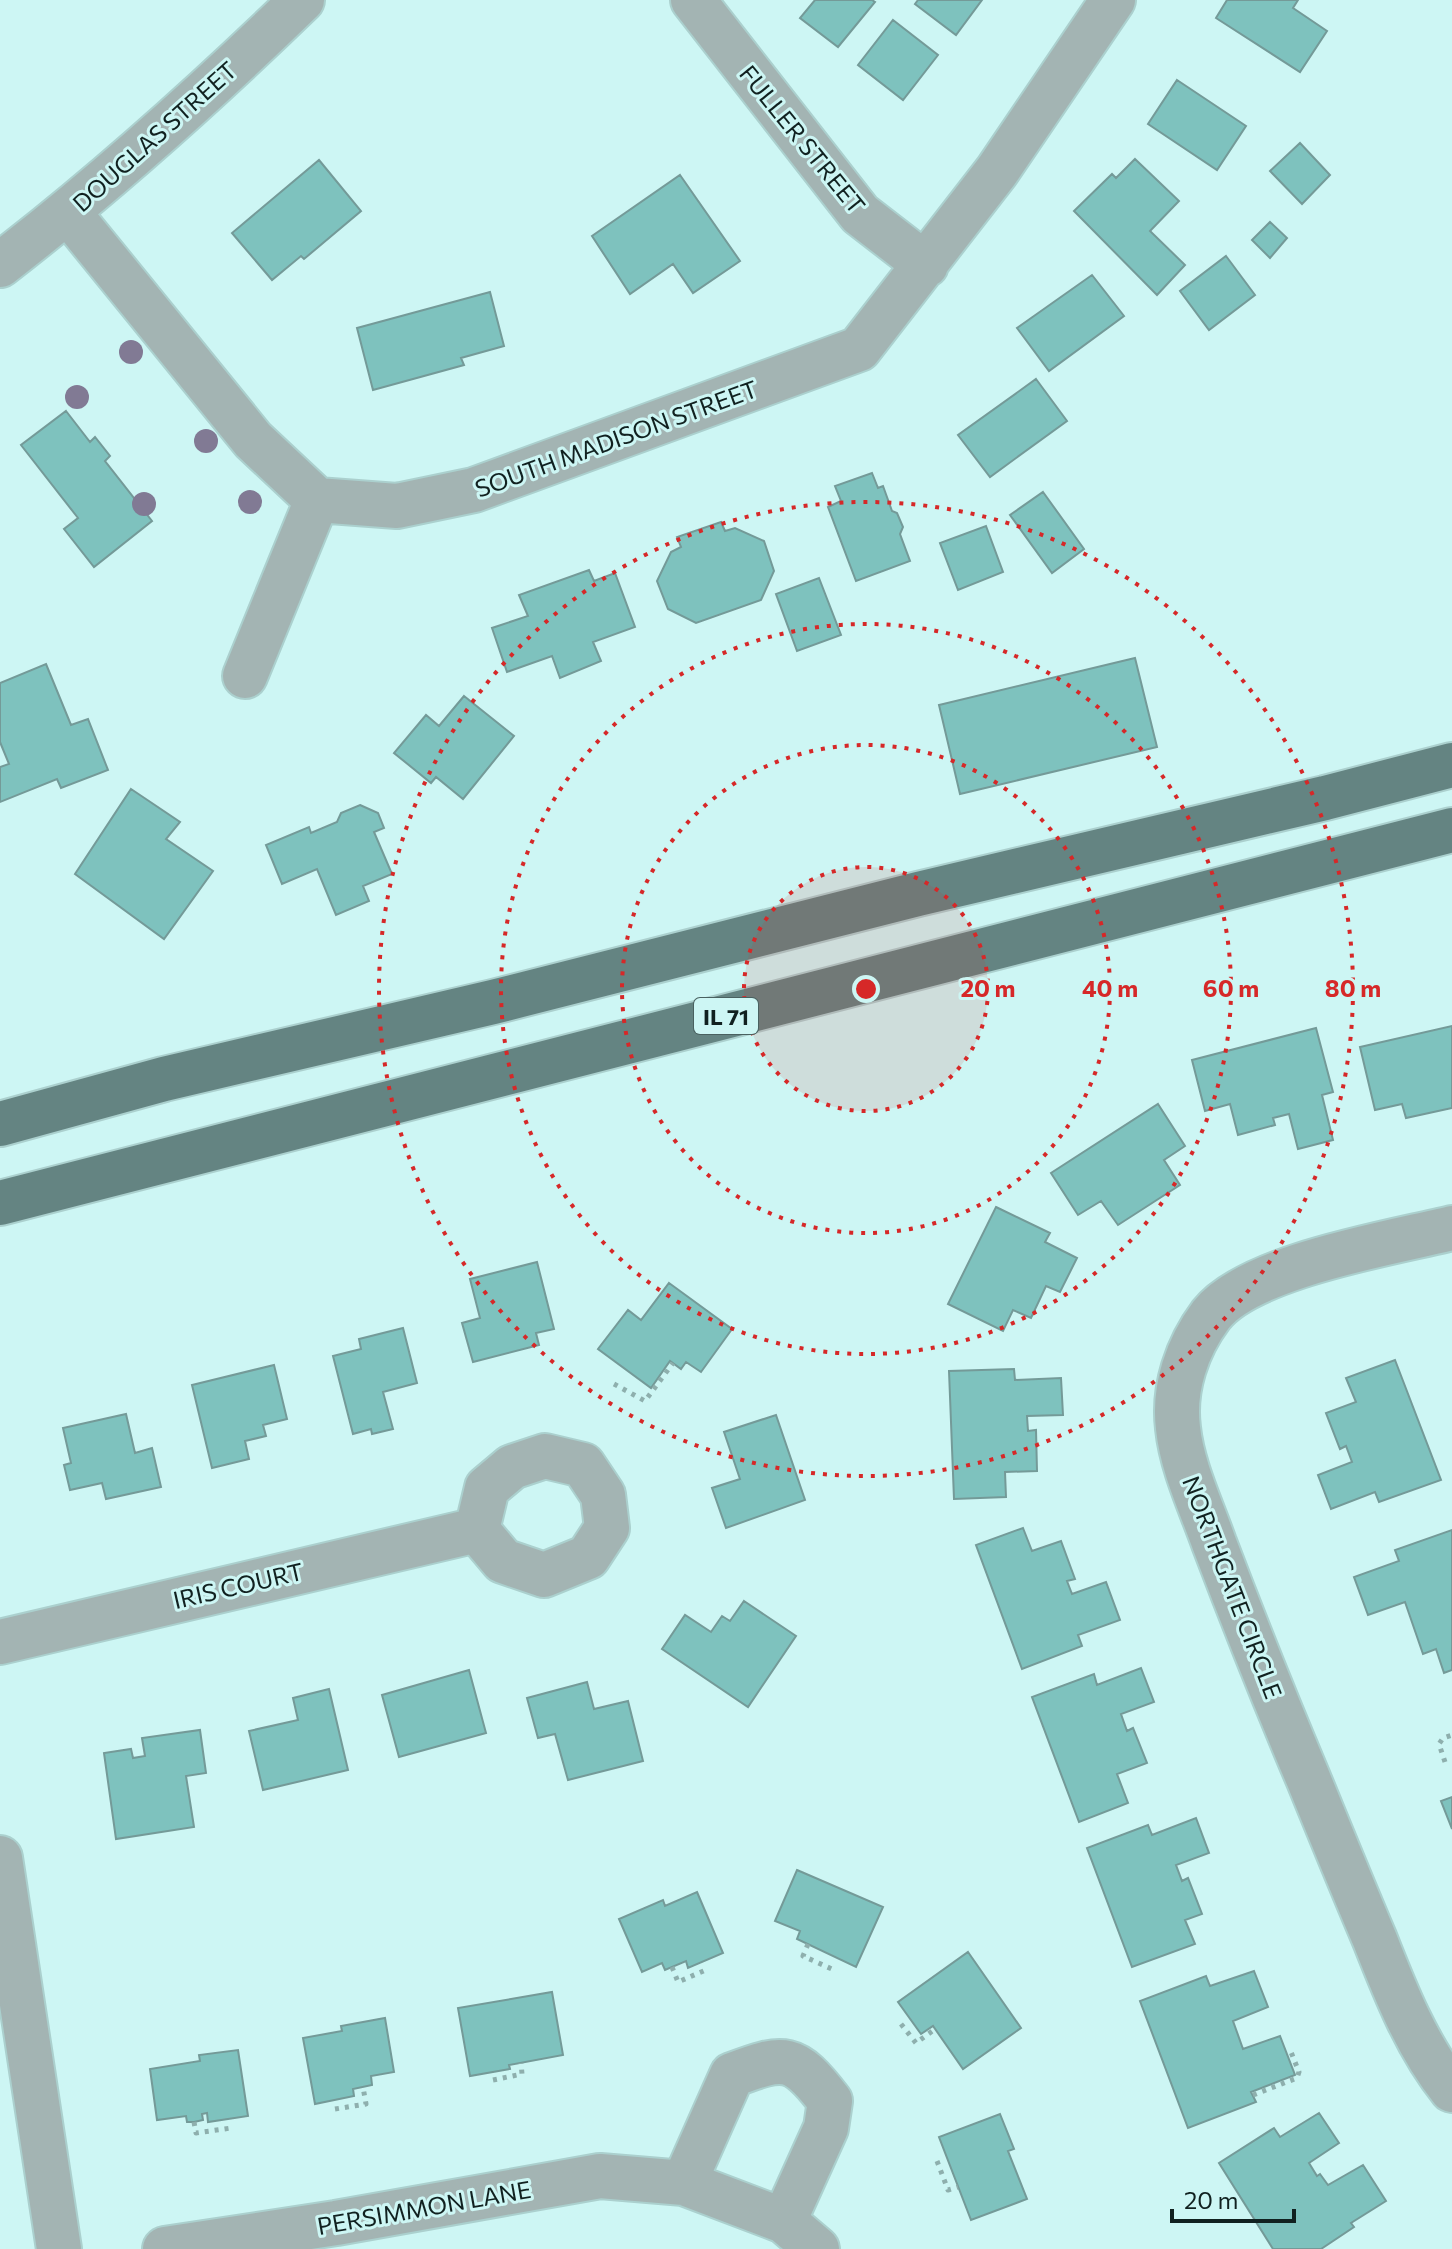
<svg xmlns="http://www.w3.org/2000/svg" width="1452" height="2249" viewBox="0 0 1452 2249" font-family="Commissioner,sans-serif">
<rect width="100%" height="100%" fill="#cdf6f4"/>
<path fill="#7ec2be" stroke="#749a98" stroke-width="2" d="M815,0H872L875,2L838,47L800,18Z
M918,0H982L956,35L915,4Z
M1227,0H1298L1293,8L1327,31L1300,72L1216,18Z
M893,20L938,55L903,100L858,65Z
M1177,80L1246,126L1217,170L1148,124Z
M1300,143L1330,175L1302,204L1270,171Z
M1135,159L1179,201L1150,231L1185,265L1157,295L1074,211L1112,174L1116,178Z
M319,160L361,211L304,259L301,256L272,280L232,233Z
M680,175L740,261L693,293L673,264L630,294L592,236Z
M1270,222L1287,238L1270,258L1252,240Z
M1226,256L1255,295L1209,330L1180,291Z
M1092,275L1124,316L1049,371L1017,328Z
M490,292L504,346L461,358L464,365L373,390L357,328Z
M1036,379L1067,421L990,477L958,435Z
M66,411L90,442L95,437L110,456L105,461L152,521L94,567L64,529L78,518L21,445Z
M872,473L878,488L883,486L892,511L897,513L903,527L900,534L910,561L856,581L828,507L841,501L835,486Z
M1043,492L1084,549L1052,573L1010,515Z
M721,522L725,531L735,528L764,541L774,571L761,600L696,623L668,609L657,581L671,552L681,547L677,537Z
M986,526L1003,572L958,590L940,543Z
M589,570L594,581L615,573L635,627L593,642L601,661L560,678L552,656L507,672L492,628L528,616L519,595Z
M819,578L841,635L797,651L776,594Z
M1135,658L1157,747L960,794L939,705Z
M46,664L71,725L88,719L108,770L61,788L57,779L0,802V767L9,764L0,742V683Z
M464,696L514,736L463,799L436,777L431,783L394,753L426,715L439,726Z
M131,789L180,822L166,839L213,871L164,939L75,874Z
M360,805L378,813L384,828L374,832L392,874L363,886L369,901L336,915L317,869L282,884L266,845L309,827L311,833L337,822L341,813Z
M1452,1026V1108L1406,1118L1402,1104L1375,1110L1360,1047Z
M1316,1028L1333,1092L1322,1095L1333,1140L1298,1149L1289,1114L1273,1118L1275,1125L1238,1135L1230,1104L1205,1111L1192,1060Z
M1158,1104L1185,1146L1164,1160L1180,1185L1118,1225L1101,1201L1078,1215L1051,1173Z
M996,1207L1050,1233L1045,1242L1077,1258L1060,1292L1046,1286L1031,1318L1013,1310L1003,1331L948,1304Z
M537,1262L554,1329L536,1333L539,1345L473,1362L462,1323L480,1318L470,1279Z
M669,1283L732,1329L701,1372L686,1362L681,1369L670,1361L651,1388L598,1349L628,1310L641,1320Z
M403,1328L417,1383L383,1392L393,1429L372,1434L371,1429L353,1434L333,1356L361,1349L359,1339Z
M1395,1360L1441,1480L1379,1502L1375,1492L1331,1509L1318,1475L1352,1462L1346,1446L1340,1449L1326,1413L1356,1402L1346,1378Z
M274,1365L287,1419L263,1425L266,1436L245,1441L249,1459L212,1468L192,1385Z
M1014,1369L1015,1380L1061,1378L1063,1415L1027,1416L1028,1431L1036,1430L1037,1471L1005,1472L1006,1497L954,1499L949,1371Z
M126,1414L135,1453L152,1448L161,1487L106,1499L102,1483L70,1490L64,1465L71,1463L63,1428Z
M776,1415L805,1500L726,1528L712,1488L740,1479L724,1432Z
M1023,1528L1032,1551L1061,1541L1075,1579L1067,1581L1072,1594L1106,1582L1120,1620L1078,1635L1082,1646L1022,1669L976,1545Z
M1452,1530V1670L1444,1673L1436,1649L1423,1654L1405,1602L1368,1615L1354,1577L1399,1561L1395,1550Z
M744,1601L796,1636L748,1707L662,1649L685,1615L711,1632L722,1616L730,1621Z
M1141,1668L1154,1702L1121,1714L1127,1731L1133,1728L1147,1763L1117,1774L1128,1803L1079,1822L1032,1697L1094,1674L1097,1685Z
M469,1670L486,1733L399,1757L382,1695Z
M587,1682L594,1709L628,1701L643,1761L568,1780L555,1734L538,1738L527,1698Z
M329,1689L348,1770L263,1790L249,1731L298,1720L293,1698Z
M200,1730L206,1773L186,1776L194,1827L116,1839L104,1753L131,1749L133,1758L145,1756L142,1738Z
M1452,1797V1829L1441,1801Z
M1196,1818L1209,1853L1176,1865L1182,1881L1188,1878L1202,1914L1185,1920L1195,1944L1132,1967L1087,1848L1148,1825L1152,1835Z
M797,1870L883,1907L856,1967L797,1939L800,1931L775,1921Z
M697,1892L723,1953L688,1968L686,1961L665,1970L662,1963L642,1972L619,1919L663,1900L665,1906Z
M968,1952L1021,2028L963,2069L933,2026L921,2034L898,2002Z
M1254,1971L1268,2007L1233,2021L1243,2049L1280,2036L1295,2075L1251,2092L1256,2102L1188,2128L1140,2001L1206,1976L1210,1986Z
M552,1992L563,2055L509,2065L510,2069L470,2076L458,2008Z
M385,2018L394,2072L371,2076L372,2085L353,2089L354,2096L315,2104L303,2038L342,2031L341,2026Z
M238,2050L248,2116L208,2122L207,2113L202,2114L203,2120L194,2122H187L186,2116L157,2120L150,2069L200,2061L199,2055Z
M1319,2113L1339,2143L1309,2163L1317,2176L1320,2174L1328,2185L1363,2165L1386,2201L1351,2223L1354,2227L1321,2249H1273L1219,2163L1274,2128L1280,2137Z
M1000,2114L1014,2149L1008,2151L1027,2199L971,2220L939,2137Z"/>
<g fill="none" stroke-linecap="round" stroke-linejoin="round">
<defs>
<path id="minor" d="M693,0L860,214L926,265
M68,212L253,440L317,500L397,506L474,490L859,349L997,171L1113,0
M0,265C106,183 206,93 302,0
M245,676L317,500
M1452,1228C1391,1243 1249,1266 1211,1315C1187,1347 1173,1388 1178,1428C1182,1467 1201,1506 1214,1543C1244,1622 1275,1700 1308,1778C1330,1832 1352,1886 1375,1940C1395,1991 1417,2047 1452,2090
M545,1456L583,1465L603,1495L607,1528L588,1557L544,1575L503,1561L477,1530L487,1488L512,1467Z
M0,1642L477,1530
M0,1858L59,2249
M684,2183L732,2075C785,2055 794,2054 830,2101L826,2128L784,2221
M165,2249L336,2223L600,2176L684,2183L784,2221L817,2249"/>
<path id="major" d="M0,1124L164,1079L493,1002L918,894L1325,798L1452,765
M0,1203L1452,830"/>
</defs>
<use href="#minor" stroke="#abd0ce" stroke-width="48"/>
<use href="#major" stroke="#abd0ce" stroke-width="48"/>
<path stroke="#8eafad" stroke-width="5" stroke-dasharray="4 6" stroke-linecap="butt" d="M614,1384L645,1401L673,1363
M1445,1762L1439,1744L1443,1738L1452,1735
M808,1944L803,1956L834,1970
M672,1967L678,1982L708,1969
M901,2024L916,2043L935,2029
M493,2080L522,2074L521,2063
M1253,2095L1297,2078L1299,2072L1291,2052
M335,2109L366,2104L363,2087
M194,2122L196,2133L231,2128
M937,2161L948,2190L958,2187"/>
<use href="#minor" stroke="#a3b4b3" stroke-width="44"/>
<use href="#major" stroke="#648482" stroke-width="44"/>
</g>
<g fill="#817a94">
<circle cx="131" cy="352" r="12"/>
<circle cx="77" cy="397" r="12"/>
<circle cx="206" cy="441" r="12"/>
<circle cx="250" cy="502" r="12"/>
<circle cx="144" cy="504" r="12"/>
</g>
<circle cx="866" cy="989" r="122" fill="#d62828" fill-opacity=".12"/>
<g fill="none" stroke="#d62828" stroke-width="4" stroke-dasharray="4 8">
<circle cx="866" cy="989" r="122"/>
<circle cx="866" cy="989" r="244"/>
<circle cx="866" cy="989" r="365"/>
<circle cx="866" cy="989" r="487"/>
</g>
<g text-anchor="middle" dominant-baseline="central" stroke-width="6" stroke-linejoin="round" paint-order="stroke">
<rect fill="#cdf6f4" stroke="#496160" stroke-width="2" x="694" y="998" width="64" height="36" rx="6"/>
<g font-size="22" font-weight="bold" fill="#112120">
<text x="726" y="1016">IL 71</text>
</g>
<g font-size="24" fill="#112120" stroke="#cdf6f4">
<text transform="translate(154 136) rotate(-42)">DOUGLAS STREET</text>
<text transform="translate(803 139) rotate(51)">FULLER STREET</text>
<text transform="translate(616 438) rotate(-20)">SOUTH MADISON STREET</text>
<text transform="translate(238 1585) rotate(-13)">IRIS COURT</text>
<text transform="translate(1233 1587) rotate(69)">NORTHGATE CIRCLE</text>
<text transform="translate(424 2207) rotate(-10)">PERSIMMON LANE</text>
</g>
</g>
<circle cx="866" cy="989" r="12" fill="#d62828" stroke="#cdf6f4" stroke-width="4"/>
<g font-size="24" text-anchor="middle" font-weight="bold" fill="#d62828" stroke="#cdf6f4" stroke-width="6" stroke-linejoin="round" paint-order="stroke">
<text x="988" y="997">20 m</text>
<text x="1110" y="997">40 m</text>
<text x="1231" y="997">60 m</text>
<text x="1353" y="997">80 m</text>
</g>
<path d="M1172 2209v12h122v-12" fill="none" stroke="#112120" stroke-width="4"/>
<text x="1184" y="2209" font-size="24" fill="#112120" stroke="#cdf6f4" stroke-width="6" paint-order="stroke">20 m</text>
</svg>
